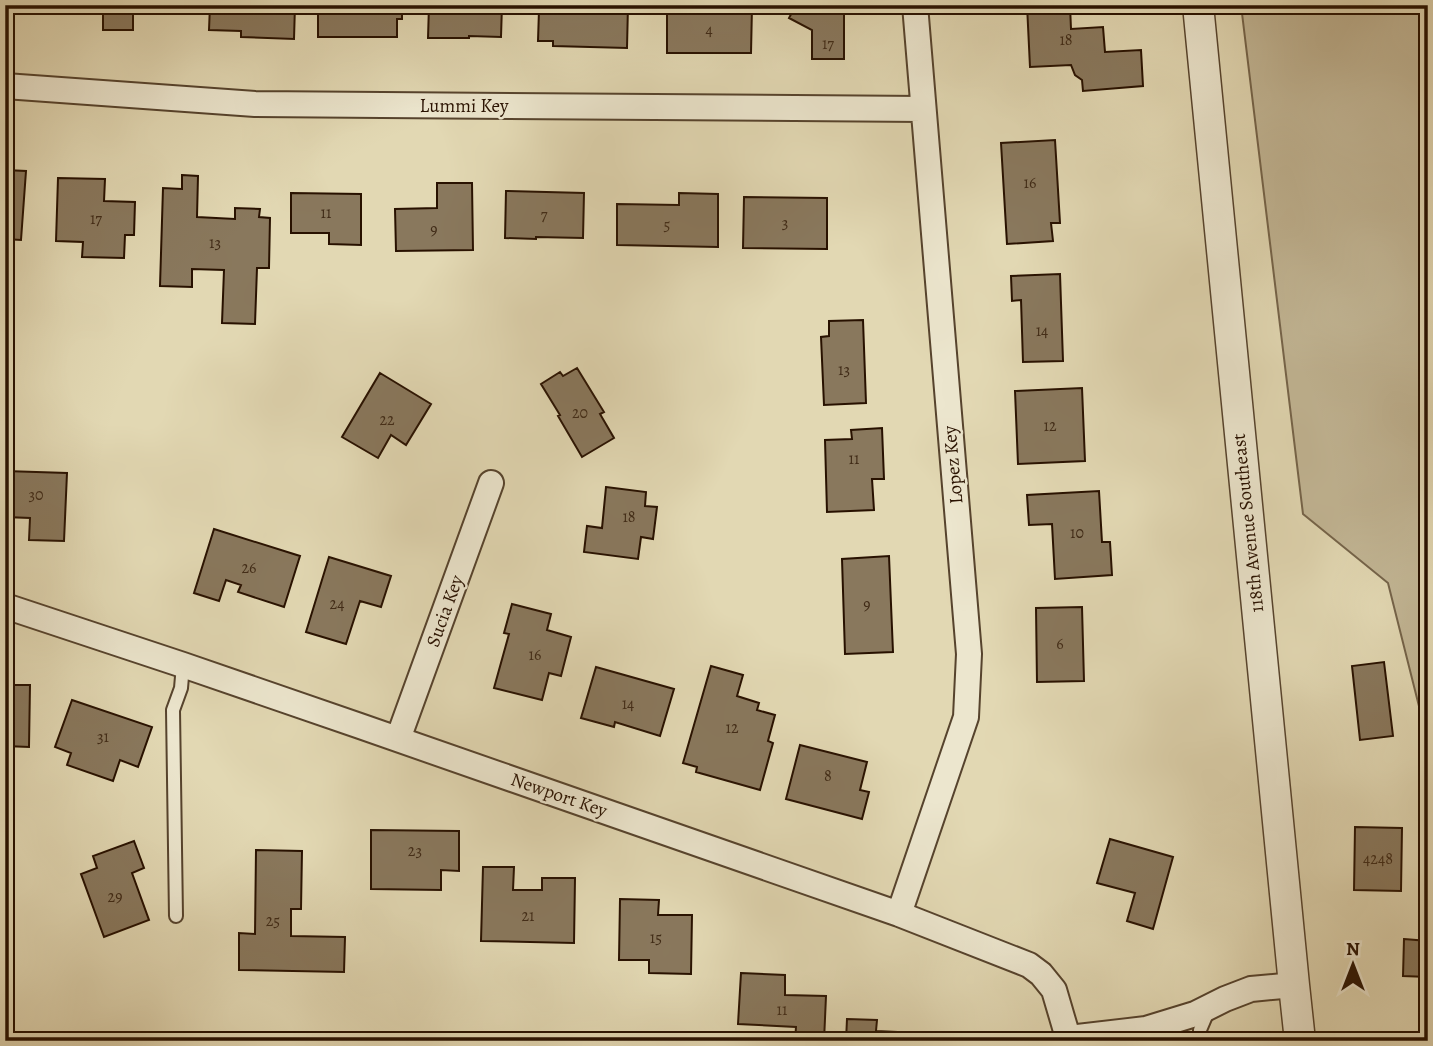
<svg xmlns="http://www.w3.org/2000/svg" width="1433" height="1046" viewBox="0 0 1433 1046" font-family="Alegreya,serif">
<rect width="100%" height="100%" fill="#e2d8b3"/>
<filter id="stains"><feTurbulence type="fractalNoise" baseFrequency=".00286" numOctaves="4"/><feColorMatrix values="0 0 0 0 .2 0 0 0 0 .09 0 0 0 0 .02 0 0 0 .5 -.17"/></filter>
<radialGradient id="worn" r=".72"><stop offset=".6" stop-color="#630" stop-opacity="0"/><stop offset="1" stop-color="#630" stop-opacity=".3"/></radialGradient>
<path fill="#c2b695" stroke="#75644a" stroke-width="2" d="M1241,5H1428V742L1388,583L1303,514Z"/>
<path fill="#89785d" stroke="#281100" stroke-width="2" d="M42,5H72L71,11L42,7Z
M103,5H186V7L133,6V30H103Z
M210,5H295L294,39L241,37V31L209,30Z
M318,5H402V19H397V37H318Z
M429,5H502L501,37L469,36V38H428Z
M596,5H628L627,48L553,46V41H538L539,10L554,11V6L596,7Z
M796,5H845L844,8V59H812V30L789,18Z
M1027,5H1070L1071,29L1103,27L1105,52L1141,50L1143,86L1083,91L1082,80L1075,75L1071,65L1030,67Z
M667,7H752L751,53H667Z
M1055,140L1060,223H1051L1053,241L1007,244L1001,143Z
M5,170L26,171L21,240L5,239Z
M182,175L198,176L197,217L235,219V208L260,209L259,217L270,218L269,268H257L255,324L222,323L224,270L192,269V287L160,286L163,188L182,189Z
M58,178L105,179L104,201L135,202L134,235H125L124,258L82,257L83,242L56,241Z
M437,183H472L473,250L396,251L395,209L437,208Z
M506,191L584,193L583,238L536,237V239L505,238Z
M291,193L361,194V245L329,244V233H291Z
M679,193L718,194V247L617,245V204L679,205Z
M744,197L827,198V249L743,248Z
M1060,274L1063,361L1023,362L1021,300L1012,301L1011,276Z
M863,320L866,403L824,405L821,337L829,336V321Z
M577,368L604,412L600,414L614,438L582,457L558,416L560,415L541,384L560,372L563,376Z
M380,373L431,404L406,445L391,435L378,458L342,437Z
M1082,388L1085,461L1018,464L1015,391Z
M882,428L884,479H872L874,510L827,512L825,440L852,439L851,430Z
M5,471L67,473L64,541L29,540L30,518L5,517Z
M606,487L646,492L645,506L657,507L653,539L641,537L638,559L584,552L587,526L602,528Z
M1099,491L1102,542H1110L1112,575L1055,579L1052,524L1029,525L1027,495Z
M214,529L300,556L284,607L238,592L241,585L226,580L219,601L194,593Z
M889,556L893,652L845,654L842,559Z
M329,557L391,576L381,607L360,601L346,644L306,632Z
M512,604L551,614L547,630L571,637L561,676L549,673L542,700L494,688L509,634L504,633Z
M1082,607L1084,681L1037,682L1036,608Z
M1384,662L1393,736L1360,740L1352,666Z
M711,666L743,675L737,696L759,703L757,710L775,715L768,741L773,743L760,790L696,772L697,767L683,763Z
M596,667L674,689L660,736L615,722L614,727L581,718Z
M5,685H30L29,747L5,746Z
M72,700L152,727L138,767L120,760L113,781L67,765L71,753L55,747Z
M800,745L867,762L860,790L869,792L862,819L786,799Z
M1355,827L1402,828L1401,891L1354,890Z
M371,830L459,831V871L441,870V890L371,889Z
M1110,839L1173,857L1153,929L1127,921L1135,893L1097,883Z
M134,841L144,868L132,873L149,920L104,937L81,874L97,868L93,856Z
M256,850L302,851L301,909H291V936L345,937L344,972L239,970V933L255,934Z
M483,867H514L513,890H542V878H575L574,943L481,941Z
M620,899L659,900L658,915H692L691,974L649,973V960H619Z
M1404,939L1428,941V977L1403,976Z
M741,973L785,975V995L826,996L824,1041H795L796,1027L738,1024Z
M847,1019L877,1020L876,1031L919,1033V1041H846Z"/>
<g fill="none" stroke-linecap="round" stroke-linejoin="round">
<defs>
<path id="service" d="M176,916L173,710L181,688L183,665
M1201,1041L1200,1030L1208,1011"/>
<path id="minor" d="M5,86L255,104L923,109
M5,606L183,665L360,726L899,914L1029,965L1041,974L1054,990L1069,1041
M398,739L491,483
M899,914L966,717L969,654L915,5
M1069,1038L1146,1029L1195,1014L1225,999L1251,989L1294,985"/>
<path id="tertiary" d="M1198,5L1294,985L1300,1041"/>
</defs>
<use href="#service" stroke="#56432d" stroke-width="16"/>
<use href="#minor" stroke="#56432d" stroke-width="28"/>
<use href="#tertiary" stroke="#56432d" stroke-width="33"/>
<use href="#service" stroke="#ece6ce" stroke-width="12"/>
<use href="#minor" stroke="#ece6ce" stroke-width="24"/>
<use href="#tertiary" stroke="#ece6ce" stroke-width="30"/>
</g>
<g text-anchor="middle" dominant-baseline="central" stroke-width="5" stroke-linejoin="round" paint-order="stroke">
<g font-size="16" fill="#402b17">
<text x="709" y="30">4</text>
<text x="1066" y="40">18</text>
<text x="828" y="44">17</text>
<text x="1030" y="183">16</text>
<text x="326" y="213">11</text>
<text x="544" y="215">7</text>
<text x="96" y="219">17</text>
<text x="785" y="223">3</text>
<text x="667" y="225">5</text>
<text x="434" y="230">9</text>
<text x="215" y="243">13</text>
<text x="1042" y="331">14</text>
<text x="844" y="370">13</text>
<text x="580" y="413">20</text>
<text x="387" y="420">22</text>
<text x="1050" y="426">12</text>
<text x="854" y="459">11</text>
<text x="36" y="495">30</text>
<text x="629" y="517">18</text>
<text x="1077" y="533">10</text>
<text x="249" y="568">26</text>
<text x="337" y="604">24</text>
<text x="867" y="605">9</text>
<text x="1060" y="644">6</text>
<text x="535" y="655">16</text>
<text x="628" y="704">14</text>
<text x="732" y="728">12</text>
<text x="103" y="737">31</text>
<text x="828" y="776">8</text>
<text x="415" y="851">23</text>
<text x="1378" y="859">4248</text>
<text x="115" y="897">29</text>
<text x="528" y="916">21</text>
<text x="273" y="921">25</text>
<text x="656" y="938">15</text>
<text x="782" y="1010">11</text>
</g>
<g font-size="19" fill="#281100" stroke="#ece6ce">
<text x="464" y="106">Lummi Key</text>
<text transform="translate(953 465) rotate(-95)">Lopez Key</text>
<text transform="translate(1248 523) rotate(-96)">118th Avenue Southeast</text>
<text transform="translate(445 611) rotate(-70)">Sucia Key</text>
<text transform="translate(559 795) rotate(19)">Newport Key</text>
</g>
</g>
<rect width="1433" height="1046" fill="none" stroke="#e2d8b3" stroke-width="28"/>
<rect x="7" y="7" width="1419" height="1032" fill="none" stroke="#281100" stroke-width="3.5"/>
<rect x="14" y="14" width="1405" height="1018" fill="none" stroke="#281100" stroke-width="2"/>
<g transform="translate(1353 965)" stroke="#ece6ce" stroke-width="5" paint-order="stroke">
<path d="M0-5L12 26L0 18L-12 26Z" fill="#281100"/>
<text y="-10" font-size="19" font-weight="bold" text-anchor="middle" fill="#281100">N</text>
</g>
<rect width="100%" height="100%" filter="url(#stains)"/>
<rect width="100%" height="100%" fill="url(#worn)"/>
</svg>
